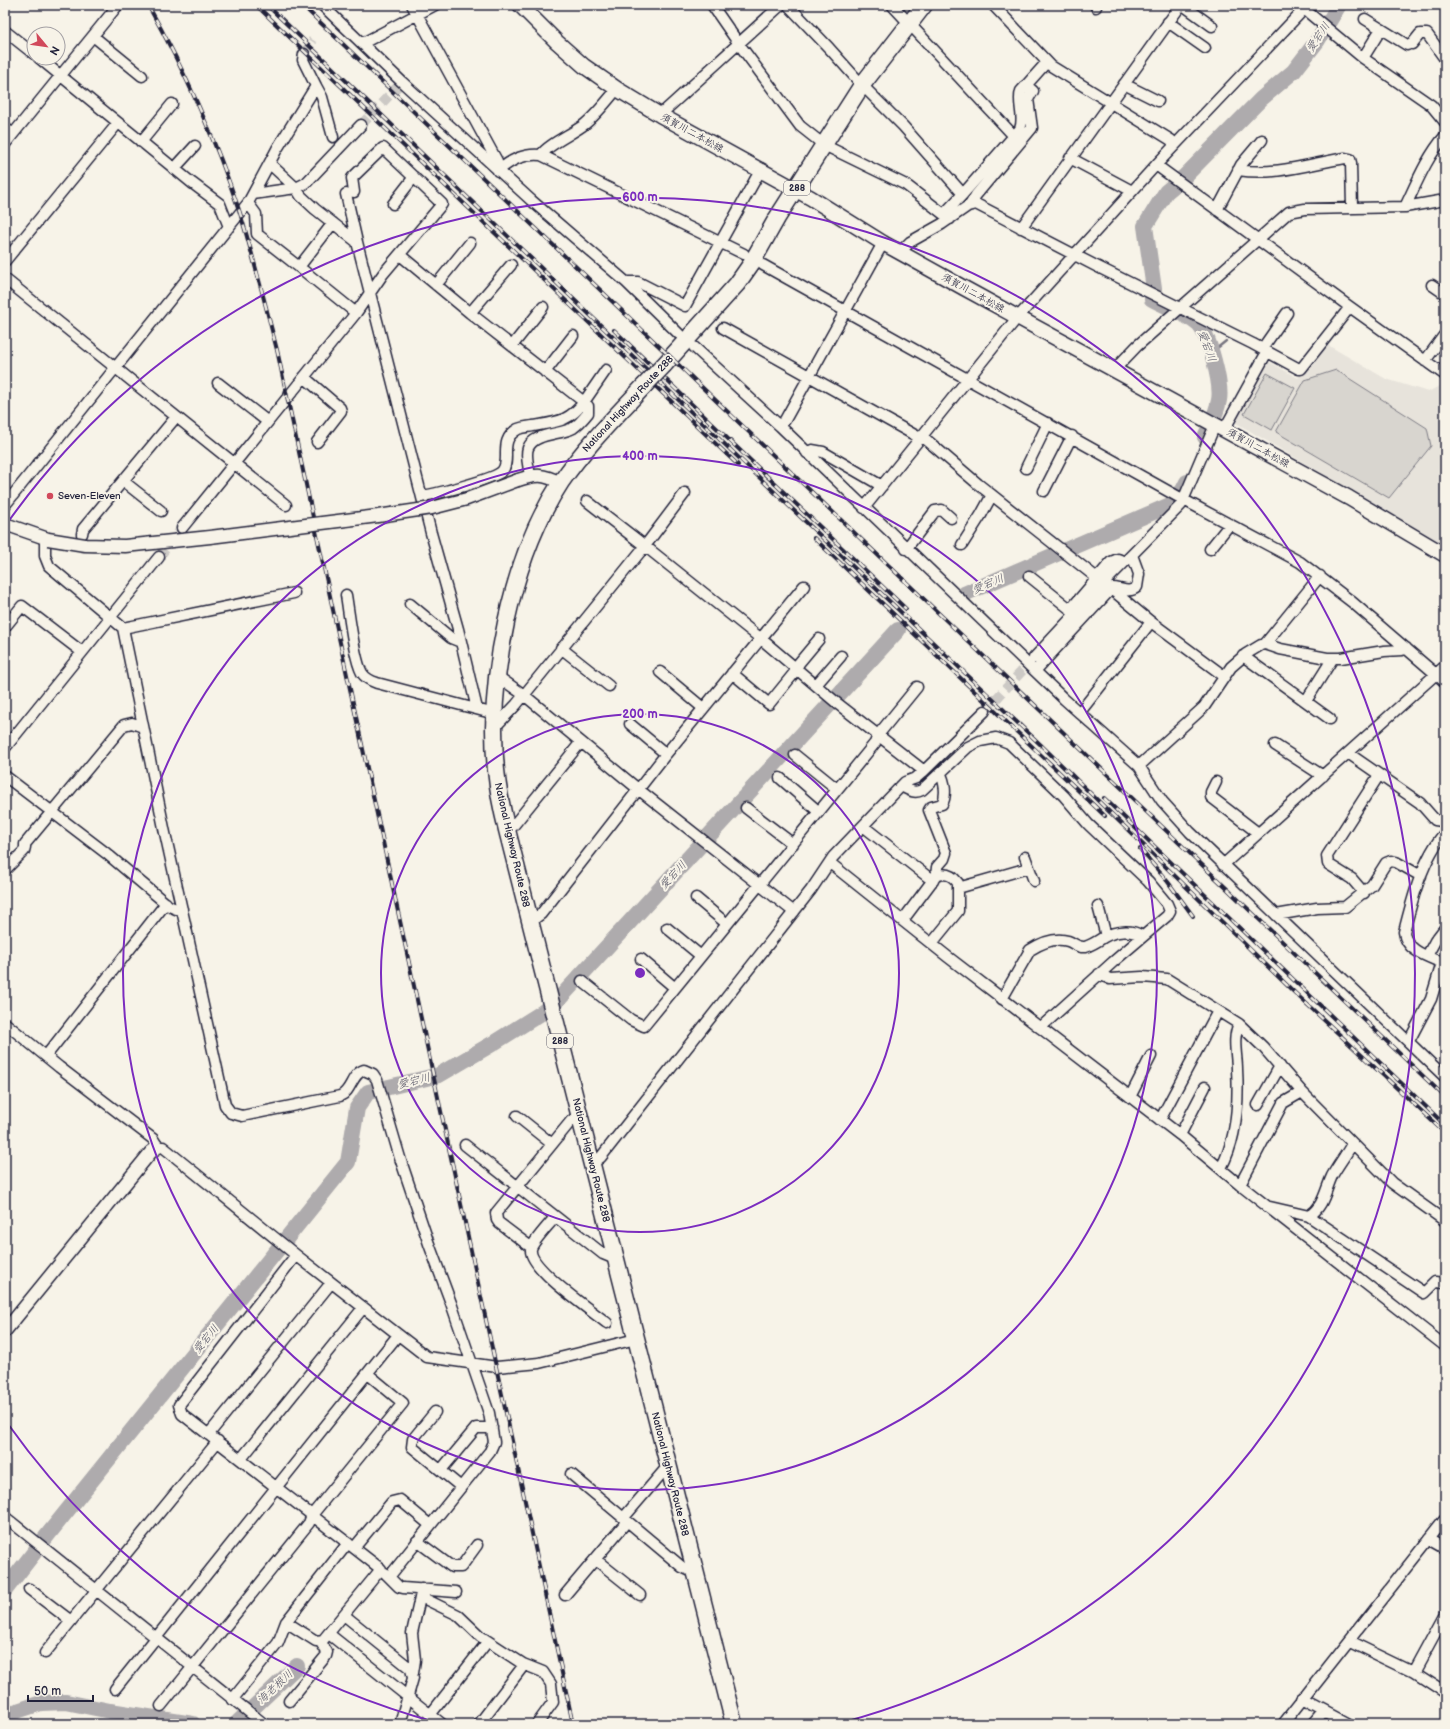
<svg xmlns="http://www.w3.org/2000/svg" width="1450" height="1729" viewBox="0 0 1450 1729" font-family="'Balsamiq Sans','Klee One',sans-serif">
<rect width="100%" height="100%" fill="#f7f3e8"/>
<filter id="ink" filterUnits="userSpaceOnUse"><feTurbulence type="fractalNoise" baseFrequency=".025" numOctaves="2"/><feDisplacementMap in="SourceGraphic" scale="8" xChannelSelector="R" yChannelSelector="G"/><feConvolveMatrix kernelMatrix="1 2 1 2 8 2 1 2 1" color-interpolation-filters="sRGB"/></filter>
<g filter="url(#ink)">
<path fill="#e7e3db" d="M1326,344L1386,379L1428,392L1445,383V540L1441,544L1233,421L1266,360L1298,378Z"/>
<path fill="#d8d5cf" stroke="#7d7c85" d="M1336,370L1427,428L1431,446L1389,498L1276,432L1305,380Z
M1267,373L1295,388L1272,430L1244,414Z"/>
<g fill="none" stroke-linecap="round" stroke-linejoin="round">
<path stroke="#76747f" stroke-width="2.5" d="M1211,353L1226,341"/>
<path stroke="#aeabad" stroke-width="16" d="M1205,437C1210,425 1217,413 1219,400C1222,385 1209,333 1198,324C1185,313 1167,307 1152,299L1154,289L1145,226L1166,192L1184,177L1261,99L1294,71L1318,40L1339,5
M964,594L1172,504L1183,490L1187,482
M5,1590L50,1532L348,1162L357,1108L368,1092L439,1075L492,1044L543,1012L559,999L898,630
M5,1715L41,1703L66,1702L110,1711L193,1724
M236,1724L297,1666"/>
<path stroke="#ccc9c5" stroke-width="10" stroke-dasharray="10 5" stroke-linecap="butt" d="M304,54L313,40
M361,125L401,83
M159,557L182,528
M985,711L1034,658"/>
<defs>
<path id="minor" d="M322,5L402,82L532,201L626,282L679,334
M412,5L497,161L498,171
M712,5L739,44L800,126L824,145L906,185L950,219
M788,5L829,48L862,85L903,126L963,194
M892,5L1014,136
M993,5L1051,66L1171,140L1174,145
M1095,5L1096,7
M1183,5L1212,26
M1304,9L1363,58L1431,105L1445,122
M1365,19L1407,45
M1168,22L1205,48
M5,31L34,54
M93,36L142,76
M363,43L435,5
M1412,44L1420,34H1427L1445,59
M39,58L192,183L220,204L229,227
M1363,58L1381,29
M1124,84L1158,101
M316,86L322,97L333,137
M660,115L781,5
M5,128L13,134
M141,142L172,104
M5,144L118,5
M541,155C547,145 574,133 585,124C597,114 607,101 617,89
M1070,158L1132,191
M270,164L296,188L301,196L315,209L357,242L431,533L458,629L477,709
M1156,165L1350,307L1445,375
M174,169L195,146
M1238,170C1275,176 1309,164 1345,158L1350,159L1351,163L1352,208
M498,171C511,160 524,153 541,155L744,254
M253,194L296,188L306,183L361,125
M346,194L357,242
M248,203L256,214L257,234L299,267
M393,204L414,177
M970,205L976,195L1032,128L1028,99L1033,91L1026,85
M1405,207C1417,182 1427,157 1445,136
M1217,210L1241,165L1262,140
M945,213L963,194L1020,129C1025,117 1017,103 1021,91L1047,62
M333,223L299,267L356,313
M1021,228L1181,5
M900,252L910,242L942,224L968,206L976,204L1096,266L1253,344L1299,369H1301L1350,307
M400,255L470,313L511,265
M5,261L118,123
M763,265L1184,500L1300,562L1352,602L1445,682
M5,279L286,505
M626,282H638L685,306L760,171
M436,285L470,243
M1432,285L1445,294
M470,313L584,402L606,370
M723,328L920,438
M512,346L543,307
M694,347L780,426L1064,699L1139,766L1162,801L1190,832L1445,1077
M1262,349L1287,313
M1425,361L1445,334
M1114,370L1137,346L1289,212L1305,209L1405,207L1445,200
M545,372L573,336
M304,377L340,408L341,411L317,442
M218,383L268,422
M780,426L785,420L883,243
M1224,430L1267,352
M922,436L978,484L1097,578
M807,453L812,450L823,452L882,486
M1026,468L1048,423
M123,481L161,511
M1044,491L1072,436
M422,496C435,494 497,479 503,470C511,459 498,440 518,429C523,427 528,427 533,426C556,422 569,422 584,402L588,406V413C584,418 579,424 573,428C560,435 534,433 528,448C525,456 529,467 530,476
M587,501L645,546L685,493
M5,505L248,203L277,149L316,86L303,60L304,54
M864,508L1017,318L1156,165L1308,5
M182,528L356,313L383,274L442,204L383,148L352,178L354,192
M82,534L83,529L176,417
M45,538V556L49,566L123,628L294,593
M962,545L981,515L992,495
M906,549L935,511L942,510L951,518
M1210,549L1230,524
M1029,576L1070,609
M1111,589L1151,622L1224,676
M346,595C349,613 354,659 362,673C366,679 371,681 377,683L495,714
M410,604L451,638L461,642
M1070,610L1111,562L1118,559L1125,562
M5,627L22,606L82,652
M123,628L165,833L225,1105L231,1113L242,1116L340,1096C352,1091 351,1074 364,1070L373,1074L377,1080L400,1158L429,1244L451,1303L489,1413L494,1442L490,1451L389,1577
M1265,644L1320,576
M561,648L609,686
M1243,656L1330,719
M1034,658L1105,582L1181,505L1215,425
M1035,671L1112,588C1122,588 1128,594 1137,587L1139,574L1132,555
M660,672L703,708
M732,673L769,704L795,672L799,663L819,639
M497,676L524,695L638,789L794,912
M816,685L841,656
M1306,701L1333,658
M1080,712L1151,622
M630,724L666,754
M494,728L516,705L645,546L760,638L838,704L924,771
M1275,745L1323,776
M5,748L159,557
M1348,753L1420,803L1435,820L1442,821L1445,819
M795,755L837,789
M1139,766L1204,707L1231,667L1246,654L1261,645L1265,644L1280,649L1327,658H1341L1384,651L1402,650L1406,648
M5,776L106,853L169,906L176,909H182
M780,778L819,812
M1216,782L1211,792V797L1258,833
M901,786C909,790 914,794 922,790L968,747L980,741L996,738L1009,743L1064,796L1088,824L1148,881L1167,904L1170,911L1167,916L1113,962L1040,1028
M746,808L793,844
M863,826L933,881
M507,830L513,826L581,742
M1445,833C1423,857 1412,900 1404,932C1406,952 1430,957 1445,964
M1025,857L1034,881
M830,863L948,957L1180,1135L1240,1185L1445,1346
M1223,865L1445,666
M5,870L24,851L25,847V844L124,725L132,723L143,727
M936,876L937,867L944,859L946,853L929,810L931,807L942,804C947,796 945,781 940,773
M958,888L1028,868
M1364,893L1352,879L1328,864L1327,856L1379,775
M696,898L727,924
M1098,906L1106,936
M1276,915L1317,908L1345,907L1372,885L1386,863L1391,861L1396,862L1421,876
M903,920L936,876C946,872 952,875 958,883V911L932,943
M530,922L541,914L666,754L804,586
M667,928L701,956
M1427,956L1435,941L1445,928
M641,959L675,988
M1099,974L1110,979L1142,977L1167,979L1239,1024L1263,1047L1302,1092L1392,1183L1445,1221
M582,981L631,1020L644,1026L875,743L878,735L917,687
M1002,999L1030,950C1041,943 1055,937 1068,941C1074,943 1078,948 1085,947C1092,945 1098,941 1104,937C1115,931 1132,929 1142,936
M5,1023L59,1067L153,1139L158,1147H163L168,1151L296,1255L427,1357L497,1367L539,1363L636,1339
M1409,1041L1431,999L1442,963
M46,1056L166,903
M1130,1097L1151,1056
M1258,1105L1280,1066
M517,1116L552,1144
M1160,1120L1218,1011
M1180,1135L1205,1087
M465,1145L603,1254L615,1259
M592,1164L601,1157L811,890L833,857L905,782L916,778L924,771L985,711
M1221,1168C1237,1139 1239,1103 1237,1069C1237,1055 1232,1038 1239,1024
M1240,1185L1283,1103L1302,1092
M1270,1207L1309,1216C1324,1206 1325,1191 1332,1176C1338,1165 1346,1155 1352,1144
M1309,1216L1424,1293L1435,1282L1445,1283
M555,1217C550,1224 533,1241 531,1249C528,1268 592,1311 607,1323
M532,1246L528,1245L499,1223L497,1220L496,1213L571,1121L580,1115
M435,1412L413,1439L412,1447L461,1487
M209,1434L331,1283
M241,1459L363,1308
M441,1470L476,1428H492
M571,1474L682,1567L695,1573
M5,1517L264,1724
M1429,1539L1445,1548
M417,1541L452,1567H461L477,1545
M354,1548L392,1502L400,1500L430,1525
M595,1559L640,1595
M385,1573L399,1587L403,1588L456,1592
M29,1589L71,1621
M565,1595L624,1525L626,1515L668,1466
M421,1597L458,1615L480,1636L523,1664L543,1672L551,1684L553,1702L537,1724
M344,1615L411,1669L413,1678L400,1724
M286,1622L316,1641L323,1640L381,1569L182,1414L179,1405L296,1255
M329,1634L442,1724
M1354,1643L1414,1672L1445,1692
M45,1653L218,1441
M1414,1672L1445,1615
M413,1673L415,1660L412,1633L422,1589
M115,1689L398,1335
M1302,1699L1349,1724
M232,1700L278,1643L286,1622L348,1543
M289,1701L326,1656L327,1652L320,1641
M161,1706L309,1523L312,1515L403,1403L368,1374
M430,1715L488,1641
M479,1724L524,1665
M1283,1724L1445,1519
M1313,1724L1324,1711"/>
<path id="tertiary" d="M518,480C537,474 543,474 561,483
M5,524L48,539
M5,1331L151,1152L158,1147"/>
<path id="secondary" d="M520,5L557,42L584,66L617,89L660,115L811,198L883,243L964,288L1349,498L1445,555"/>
<path id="trunk" d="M664,365L737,284L751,264L777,218L862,85L924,5
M644,386C615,417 585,447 561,482C511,558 487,680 496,770C498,790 502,810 507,830L734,1724"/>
</defs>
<use href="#minor" stroke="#22223b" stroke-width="13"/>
<use href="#tertiary" stroke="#22223b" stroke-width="15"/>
<use href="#secondary" stroke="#22223b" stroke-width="17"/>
<use href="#trunk" stroke="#22223b" stroke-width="19"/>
<use href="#minor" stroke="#f7f3e8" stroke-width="10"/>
<use href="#tertiary" stroke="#f7f3e8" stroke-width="12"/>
<use href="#secondary" stroke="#f7f3e8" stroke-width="14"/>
<use href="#trunk" stroke="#f7f3e8" stroke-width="16"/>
<defs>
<path id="rail" d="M148,5C185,71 216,141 240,213C254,258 265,304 277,350L573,1724
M256,5L738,465
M267,5L788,505L1042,746L1295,993L1445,1133
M302,5L1445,1097
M614,330L906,609
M814,538L1105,816
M1104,798L1445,1125
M1140,849L1168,882L1193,916"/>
</defs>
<use href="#rail" stroke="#22223b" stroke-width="4"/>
<use href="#rail" stroke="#f7f3e8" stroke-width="2.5" stroke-dasharray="8" stroke-linecap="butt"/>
<defs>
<path id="tertiary-bridge" d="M48,539L85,545L125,546L210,537L378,516L432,508L467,499L518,480"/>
<path id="trunk-bridge" d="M644,386L664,365"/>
</defs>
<use href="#tertiary-bridge" stroke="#22223b" stroke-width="15" stroke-linecap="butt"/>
<use href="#trunk-bridge" stroke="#22223b" stroke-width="19" stroke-linecap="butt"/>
<use href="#tertiary-bridge" stroke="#f7f3e8" stroke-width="12"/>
<use href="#trunk-bridge" stroke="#f7f3e8" stroke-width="16"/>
</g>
</g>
<g fill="none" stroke="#7b2cbf" stroke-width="2">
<circle cx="640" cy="973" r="259"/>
<circle cx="640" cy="973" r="517"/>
<path d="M439 1723A776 776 0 0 1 8 1424M8 522A776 776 0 1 1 841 1723"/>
</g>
<circle fill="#d1495b" stroke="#f7f3e8" stroke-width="1.5" cx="50" cy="496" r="4"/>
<g text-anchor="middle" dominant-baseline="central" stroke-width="4" stroke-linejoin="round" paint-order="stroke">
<g fill="#f7f3e8" stroke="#62616f" stroke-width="1">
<rect x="784" y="181" width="26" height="14" rx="3"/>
<rect x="547" y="1034" width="26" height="14" rx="3"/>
</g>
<g font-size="9" font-weight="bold" fill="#22223b">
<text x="797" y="188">288</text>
<text x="560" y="1041">288</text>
</g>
<g font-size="10" fill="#22223b" stroke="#f7f3e8">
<text transform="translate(692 133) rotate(29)">須賀川二本松線</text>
<text transform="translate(973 293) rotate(29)">須賀川二本松線</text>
<text transform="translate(628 404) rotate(-47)">National Highway Route 288</text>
<text transform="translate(1258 448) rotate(29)">須賀川二本松線</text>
<text transform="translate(512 845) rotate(77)">National Highway Route 288</text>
<text transform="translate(591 1160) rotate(76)">National Highway Route 288</text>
<text transform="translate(670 1474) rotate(76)">National Highway Route 288</text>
</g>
<g font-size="10" fill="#22223b" stroke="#f7f3e8" text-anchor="start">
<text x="58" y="496">Seven-Eleven</text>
</g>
<g font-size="11" font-style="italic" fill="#535263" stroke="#f7f3e8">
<text transform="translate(1318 37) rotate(-56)">愛宕川</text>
<text transform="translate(1207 346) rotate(70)">愛宕川</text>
<text transform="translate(988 584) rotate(-23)">愛宕川</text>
<text transform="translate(673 875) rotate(-47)">愛宕川</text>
<text transform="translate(414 1081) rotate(-14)">愛宕川</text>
<text transform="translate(206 1339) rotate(-51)">愛宕川</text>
<text transform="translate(275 1687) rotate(-43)">海老根川</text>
</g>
</g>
<circle cx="640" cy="973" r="6" fill="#7b2cbf" stroke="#f7f3e8" stroke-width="2"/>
<g font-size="12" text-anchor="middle" font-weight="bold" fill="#7b2cbf" stroke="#f7f3e8" stroke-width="4" stroke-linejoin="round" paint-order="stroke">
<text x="640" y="201">600 m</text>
<text x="640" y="460">400 m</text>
<text x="640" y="718">200 m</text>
</g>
<rect width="1450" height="1729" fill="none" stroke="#f7f3e8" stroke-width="20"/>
<rect x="10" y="10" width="1430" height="1709" fill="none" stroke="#22223b" stroke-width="1.5" filter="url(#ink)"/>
<g transform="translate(46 46) rotate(119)"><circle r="19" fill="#f7f3e8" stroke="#a29fa3"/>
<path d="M0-3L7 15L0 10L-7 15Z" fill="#d1495b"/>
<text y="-6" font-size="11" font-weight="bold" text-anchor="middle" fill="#22223b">N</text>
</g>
<path d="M28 1695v6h65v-6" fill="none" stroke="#22223b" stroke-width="2"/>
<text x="34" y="1695" font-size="12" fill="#22223b" stroke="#f7f3e8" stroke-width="3" paint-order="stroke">50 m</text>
</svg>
